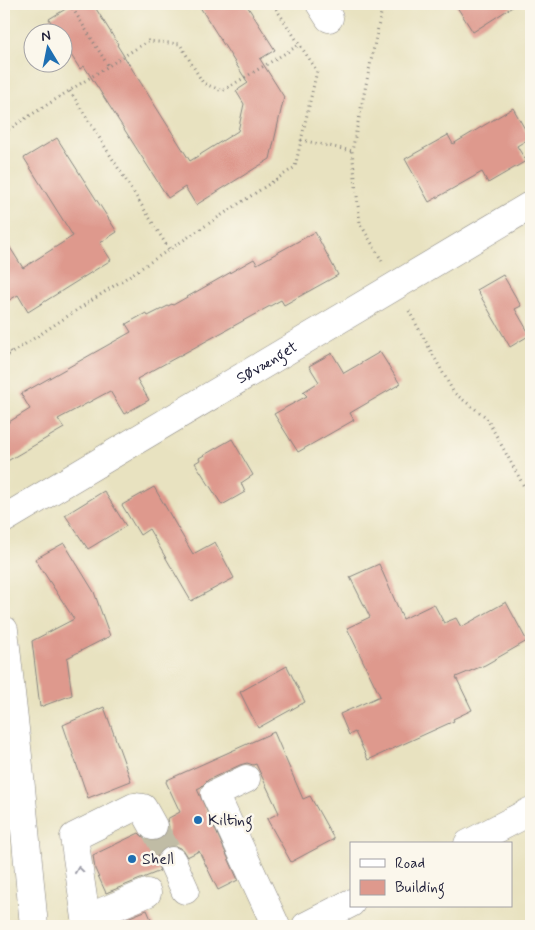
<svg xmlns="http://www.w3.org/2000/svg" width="535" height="930" viewBox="0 0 535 930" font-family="Mynerve,sans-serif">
<rect width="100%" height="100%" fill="#fbf7ec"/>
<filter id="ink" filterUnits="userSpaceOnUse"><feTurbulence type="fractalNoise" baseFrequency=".02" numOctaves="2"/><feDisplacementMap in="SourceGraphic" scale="10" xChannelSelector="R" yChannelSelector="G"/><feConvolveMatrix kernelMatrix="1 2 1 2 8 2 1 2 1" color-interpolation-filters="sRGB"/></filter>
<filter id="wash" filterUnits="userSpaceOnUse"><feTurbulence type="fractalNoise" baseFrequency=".0096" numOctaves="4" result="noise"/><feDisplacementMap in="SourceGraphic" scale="20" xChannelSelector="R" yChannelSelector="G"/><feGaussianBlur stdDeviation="1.12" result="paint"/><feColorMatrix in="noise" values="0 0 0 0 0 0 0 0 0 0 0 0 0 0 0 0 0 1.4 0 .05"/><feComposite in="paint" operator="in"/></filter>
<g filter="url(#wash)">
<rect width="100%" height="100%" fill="#e8e2c0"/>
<g id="blocks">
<path fill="#de998d" d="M74,4H93L118,44L117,45L190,161L238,131L244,104L236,91L248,83L198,4H246L275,50L260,59L284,97L270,159L196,205L185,187L168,198L84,66L80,69L62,41V32H57L49,19Z
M455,4H517L473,32Z
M513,108L530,138L517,146L526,161L488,183L482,172L429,202L405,159L448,135L453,144Z
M57,138L117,232L100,243L111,260L28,312L18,295L4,303V238L23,268L73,236L24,158Z
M315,232L338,275L284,305L281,300L137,379L149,400L124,414L110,391L58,419L64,428L4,463V425L30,409L21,394L131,332L126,324L146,313L148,316L172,304L173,305L254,259L257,264Z
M503,275L521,306L515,309L530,335L510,347L477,290Z
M380,352L400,384L350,413L354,420L298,452L274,414L307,396L303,392L319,382L309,366L332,353L344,373Z
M232,439L253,475L241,483L245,492L222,505L195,463L200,460L199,458Z
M154,487L193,554L215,542L234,578L191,601L149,529L140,535L122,505Z
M104,491L126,526L88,549L65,515Z
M64,543L94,592L110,636L67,658L72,695L40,707L32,641L74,619L35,559Z
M379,564L403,619L434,604L444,623L456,618L461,627L506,602L527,641L485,665L456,677L472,710L453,719L454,721L368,760L355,732L349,735L340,714L380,696L347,628L370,617L350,577Z
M287,666L305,702L258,728L240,692Z
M104,707L131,781L88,798L63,725Z
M274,732L303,799L310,796L334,839L291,862L267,819L279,813L256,764L253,765L247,763L240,765L208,780L201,787L197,789L238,880L218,890L199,851L187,857L182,849L173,845L165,847L159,852L156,860L160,871L106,893L95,869L93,855L139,833L145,839L152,842L160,840L166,834L169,827L167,819L180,812L166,782L167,780Z
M147,910L154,926H108Z"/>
</g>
</g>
<g filter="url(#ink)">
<use href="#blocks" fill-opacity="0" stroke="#85827e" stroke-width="1"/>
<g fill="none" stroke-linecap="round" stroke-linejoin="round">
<path stroke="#c0bca5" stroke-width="28" stroke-dasharray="28 14" stroke-linecap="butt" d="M153,826L172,861"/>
<defs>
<g id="minor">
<path d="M320,4L329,18"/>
<path id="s1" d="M4,519L531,205"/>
<path d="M4,630L18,756L34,926"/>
<path d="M246,779L215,794L276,926"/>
<path d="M468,844L531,811"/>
<path d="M172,861L185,890"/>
<path d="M97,914L147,893"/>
<path d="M86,918L74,837L134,807L143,808L153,826"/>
<path d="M306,926L351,903"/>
</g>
</defs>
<use href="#minor" stroke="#85827e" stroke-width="29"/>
<path stroke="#85827e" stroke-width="3" stroke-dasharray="1 4" stroke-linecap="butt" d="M70,4L109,67
M70,91L169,249
M4,132L148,41L180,44L203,83L222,91L299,45
M301,140L352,151
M382,261L360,223L352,151L383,4
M409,311L454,393L486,417L531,499
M4,343L11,353
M4,358L295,167L317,71L273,4"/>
<use href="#minor" stroke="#fff" stroke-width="28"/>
</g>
<defs><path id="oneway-chevron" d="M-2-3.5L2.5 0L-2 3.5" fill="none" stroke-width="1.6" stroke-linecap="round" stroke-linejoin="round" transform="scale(1.25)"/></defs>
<use stroke="#9c9ca7" href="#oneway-chevron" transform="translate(79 870) rotate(-98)"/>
</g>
<g fill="#1f6fb2" stroke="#fbf7ec" stroke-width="2">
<circle cx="198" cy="820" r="5"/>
<circle cx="132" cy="859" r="5"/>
</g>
<g text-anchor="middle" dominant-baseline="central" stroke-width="5" stroke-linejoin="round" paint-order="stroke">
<g font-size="16" fill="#22223b" stroke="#fbf7ec">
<text stroke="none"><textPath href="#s1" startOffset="306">Søvænget</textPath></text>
</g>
<g font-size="16" fill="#22223b" stroke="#fbf7ec" text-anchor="start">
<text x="208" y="820">Kilting</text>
<text x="142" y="859">Shell</text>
</g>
</g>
<rect width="535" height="930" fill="none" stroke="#fbf7ec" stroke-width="20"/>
<rect x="350" y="842" width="162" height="65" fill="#fbf7ec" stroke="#a4a2a5"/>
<rect x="360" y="859" width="25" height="8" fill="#ffffff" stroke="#a4a2a5"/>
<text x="395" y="868" font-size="15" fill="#22223b">Road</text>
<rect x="360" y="880" width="25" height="15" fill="#de998d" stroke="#a4a2a5"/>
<text x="395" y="892" font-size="15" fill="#22223b">Building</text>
<g transform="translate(48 48) rotate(350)"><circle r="24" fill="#fbf7ec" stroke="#a4a2a5"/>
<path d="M0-4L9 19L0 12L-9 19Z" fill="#1f6fb2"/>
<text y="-8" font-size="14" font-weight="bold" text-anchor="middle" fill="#22223b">N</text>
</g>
</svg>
